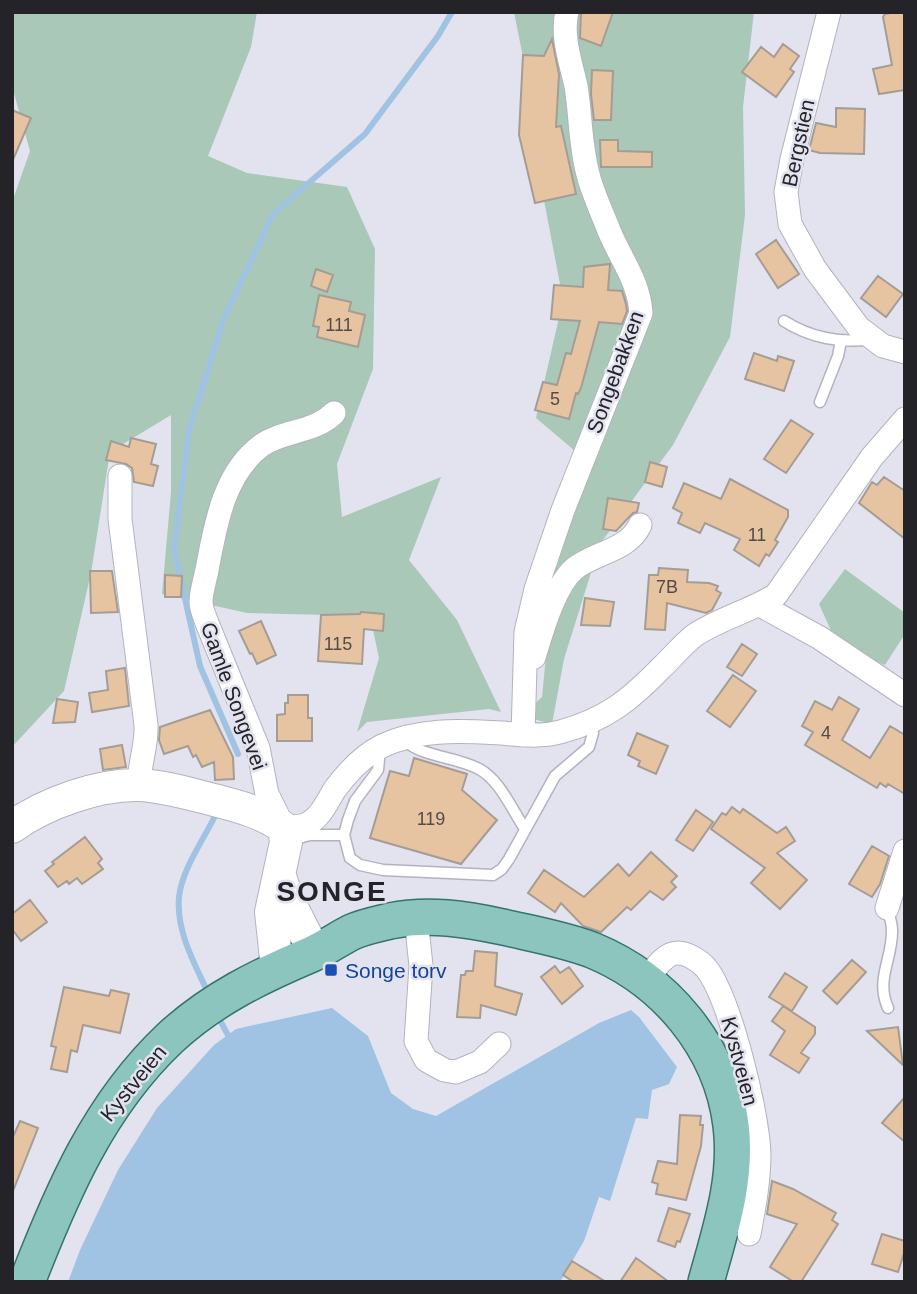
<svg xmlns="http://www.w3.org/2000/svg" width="917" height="1294" viewBox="0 0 917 1294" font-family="Arial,sans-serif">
<rect width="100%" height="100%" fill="#e2e3ef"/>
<path fill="#aac8b7" d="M12,12H257L251,47L208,156L247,173L347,187L375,249L373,369L337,464L342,517L441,477L409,560L457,620L501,712L489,709L367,722L357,732L379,658L370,616L247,613L162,594L171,492V415L110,452L91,573L64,691L12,747V202L30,151L12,86Z
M514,12H754L743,107L745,215L730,337L673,445L600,544L564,659L552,724L522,716L542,697L554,574L581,456L536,418L563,300L543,195L526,72Z
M845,569L905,613V634L885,665L867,658L833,635L819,604Z"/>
<path fill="#a0c3e3" d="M332,1008L368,1036L391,1093L413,1109L436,1116L599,1023L631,1010L639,1017L677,1067L669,1084L652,1090L648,1119L636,1118L610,1201L599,1197L584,1241L560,1282H68L80,1250L118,1170L157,1108L214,1045L236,1029Z"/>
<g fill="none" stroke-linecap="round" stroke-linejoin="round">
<path stroke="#a0c3e3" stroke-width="6" d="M238,754L200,666L174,549L189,430L224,318L273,214L365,134L438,36L452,12
M209,995C195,964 176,932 179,897C182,870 202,842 214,818
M217,1015L228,1035"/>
</g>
<path fill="#e6c4a2" stroke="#a59c94" stroke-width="2" d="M581,12H613L601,46L580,38Z
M896,12H905V90L879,94L873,69L892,65L883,17L885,14Z
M552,39L559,74L556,127L561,126L576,194L535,203L519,135L523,55L544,56Z
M783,44L799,56L790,69L794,72L776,97L742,72L761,47L774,57Z
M592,70L613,71L611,120H594L591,94Z
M836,108L865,109L864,154L820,153L809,150L816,123L836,127Z
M12,110L31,118L12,162Z
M600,140H618V151L652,152V167H601Z
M776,240L799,274L778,288L756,254Z
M610,264L608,290L622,291L626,304L627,311L622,324L599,322L581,388L578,394L576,393L569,419L535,410L543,382L557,385L566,353L571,354L580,321L551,319L554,285L583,287L584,267Z
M316,269L333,275L327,292L311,286Z
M878,276L903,294L886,317L861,298Z
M319,295L351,302L349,311L365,315L358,347L317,337L319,327L313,326Z
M754,353L777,361L778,356L794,361L784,391L745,379Z
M791,420L813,434L786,473L764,459Z
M131,438L156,444L151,464L158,466L153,486L134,482L132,468L126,464L106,460L111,441L129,447Z
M650,462L667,467L662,487L645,482Z
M884,477L905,491V539L859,503L872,482L877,485Z
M730,479L788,510V517L775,540L778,542L769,556L766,554L759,566L734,550L740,539L705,523L700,533L678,523L682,513L673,508L684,483L721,499Z
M608,498L639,503L637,512L633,513L616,531L603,529Z
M659,568L688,570L687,582L709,583L718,586L716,590L721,593L712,610L706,613L667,603L665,630L645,629L649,575H658Z
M90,571H112L118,612L91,613Z
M165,575L182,576L181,597H165Z
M585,598L614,602L610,626L581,625Z
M361,612L384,614L383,631L364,629L362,664L318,661L321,615L360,614Z
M261,621L276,655L257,664L252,653L250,654L239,631Z
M742,644L757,654L742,676L727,667Z
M125,668L129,706L92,712L89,693L108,690L106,671Z
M733,675L756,691L730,727L707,711Z
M288,695H308V718H312V741H277V715L285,714V703H288Z
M839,697L859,709L842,740L870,758L890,726L905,735V794L888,784L886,787L880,783L877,788L805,745L813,732L802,726L815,701L832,710Z
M57,699L78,702L75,722L53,723Z
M210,710L233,757L234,779L215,780L214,762L202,767L196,755L193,757L188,746L164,754L159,740L160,727Z
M637,733L668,746L656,774L638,766L640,761L628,755Z
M122,745L126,767L103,770L100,749Z
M414,758L467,774L462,790L497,820L461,864L370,838L390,771L409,776Z
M732,807L740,813L743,809L777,833L786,827L795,841L777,853L807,880L780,909L751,883L765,868L711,829L722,813L726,815Z
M696,810L713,822L693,851L676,840Z
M85,837L102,859L98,863L103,869L82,884L77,878L69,884L67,881L58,887L45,871L54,864L52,862Z
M872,846L889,856L880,884L872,897L849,884Z
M651,852L677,876L671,882L676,887L663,900L650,891L631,910L627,907L601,932L583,926L561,903L555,912L528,893L544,870L584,897L618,864L629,876Z
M30,900L47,922L21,941L12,929V914Z
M475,951L497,953L495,986L522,994L516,1015L481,1005L480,1018L457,1017L461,975H465L466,971H473Z
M852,960L866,972L837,1004L823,991Z
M555,966L560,973L569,967L583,986L562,1004L541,977Z
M785,973L807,987L792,1011L769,997Z
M64,987L109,996L111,990L129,994L120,1033L83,1025L77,1052L71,1050L67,1072L51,1069L56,1047L51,1046Z
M783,1006L815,1027V1034L801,1053L809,1058L799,1073L770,1055L785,1031L772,1021Z
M898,1027L903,1065L867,1031Z
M905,1097V1142L882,1123Z
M680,1115L701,1116L700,1125H703L701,1146L686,1200L656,1194L658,1184L652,1182L658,1161L677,1164Z
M20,1121L38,1128L13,1191L12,1139Z
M772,1181L793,1189L836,1213L832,1220L838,1224L801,1282H794L770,1267L797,1224L767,1214Z
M669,1208L690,1214L680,1242L677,1241L675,1247L658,1241Z
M882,1234L905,1241V1250L898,1272L872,1264Z
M636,1258L654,1271L669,1282H620Z
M572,1261L606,1282H574L563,1275Z"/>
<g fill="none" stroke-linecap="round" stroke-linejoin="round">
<defs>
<path id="service" d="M784,321C809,337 840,344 871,339
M820,402L838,356L841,341
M404,740C424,758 455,756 479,769C500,780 512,810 525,829
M380,749L378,770L355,801L348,820L344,835L350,858L360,865L383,870L493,875L502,869L509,859L555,776L589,747L593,733L589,722
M299,838L310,835H344
M887,908C889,914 892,923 892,930C893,958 875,979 888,1008"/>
<path id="minor" d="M829,12L792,159L786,192L790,224L815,269L859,328L883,346L905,352
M334,413C314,433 284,430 262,445C223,473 215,528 207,570C205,580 201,592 201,602C201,609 205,617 207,623L258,748L267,794L284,828C290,827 299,827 305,825C320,819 327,802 335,789C347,773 364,755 382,746C419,728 462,731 502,733C520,735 542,737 560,732C605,720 629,701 661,668C672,658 683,644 695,635C721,618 750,611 776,595L872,457L905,419
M120,476V519L146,725C147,746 139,764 139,785
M760,605L820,638L905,695
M534,657C542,631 554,587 574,569C595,552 628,551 640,525
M523,735L526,632L536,589L563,510L641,313C639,282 622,261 610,233C603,215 594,196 589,178C580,148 581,117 576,86C571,63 561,36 567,12
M887,908L905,851
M416,918L421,966L416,1041L426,1060L444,1070L456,1072L480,1062L499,1044
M646,980C654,970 664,953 678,953C687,953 700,961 706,968C730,998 758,1114 759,1154C759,1181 754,1207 749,1234"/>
<path id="secondary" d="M12,827C45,803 99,784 139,785C164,786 190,794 214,800C238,806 264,813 284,828L286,842L271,912L277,968
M280,876L287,898L315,953"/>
<path id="primary" d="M27,1282C62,1192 99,1105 170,1038C212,999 260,976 312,954C326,948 338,939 352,932C363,927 378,924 390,921C429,913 466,919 503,927C533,934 563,939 592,950C665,980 721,1046 731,1125C738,1179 720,1231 706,1282"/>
</defs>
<use href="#service" stroke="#b2b3be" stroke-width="13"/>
<use href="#minor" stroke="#b2b3be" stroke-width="25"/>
<use href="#secondary" stroke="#b2b3be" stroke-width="34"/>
<use href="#primary" stroke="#35746e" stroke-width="38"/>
<use href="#service" stroke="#fff" stroke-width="10"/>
<use href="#minor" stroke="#fff" stroke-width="23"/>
<use href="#secondary" stroke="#fff" stroke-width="32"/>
<use href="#primary" stroke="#8cc5be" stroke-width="35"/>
</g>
<rect fill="#1a4fb4" stroke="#e2e3ef" stroke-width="2.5" x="324" y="963" width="14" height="14" rx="3.5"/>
<g text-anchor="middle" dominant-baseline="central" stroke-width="5" stroke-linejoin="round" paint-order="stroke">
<g font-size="18" fill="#544b46">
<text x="339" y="325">111</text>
<text x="555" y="399">5</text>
<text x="757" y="535">11</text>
<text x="667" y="587">7B</text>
<text x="338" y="644">115</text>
<text x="826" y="733">4</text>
<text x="431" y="819">119</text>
</g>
<g font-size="21" fill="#232328" stroke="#e2e3ef">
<text transform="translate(798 143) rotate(-78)">Bergstien</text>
<text transform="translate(615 372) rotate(-70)">Songebakken</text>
<text transform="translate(234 696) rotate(70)">Gamle Songevei</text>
<text transform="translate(740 1061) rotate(75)">Kystveien</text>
<text transform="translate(133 1083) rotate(-51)">Kystveien</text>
</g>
<g font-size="21" fill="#164399" stroke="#e2e3ef" text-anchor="start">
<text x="345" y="970">Songe torv</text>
</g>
<g font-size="28" font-weight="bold" letter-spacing="2" fill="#232328" stroke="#e2e3ef">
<text x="332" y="891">SONGE</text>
</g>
</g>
<rect width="917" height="1294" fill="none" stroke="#232328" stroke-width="28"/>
</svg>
